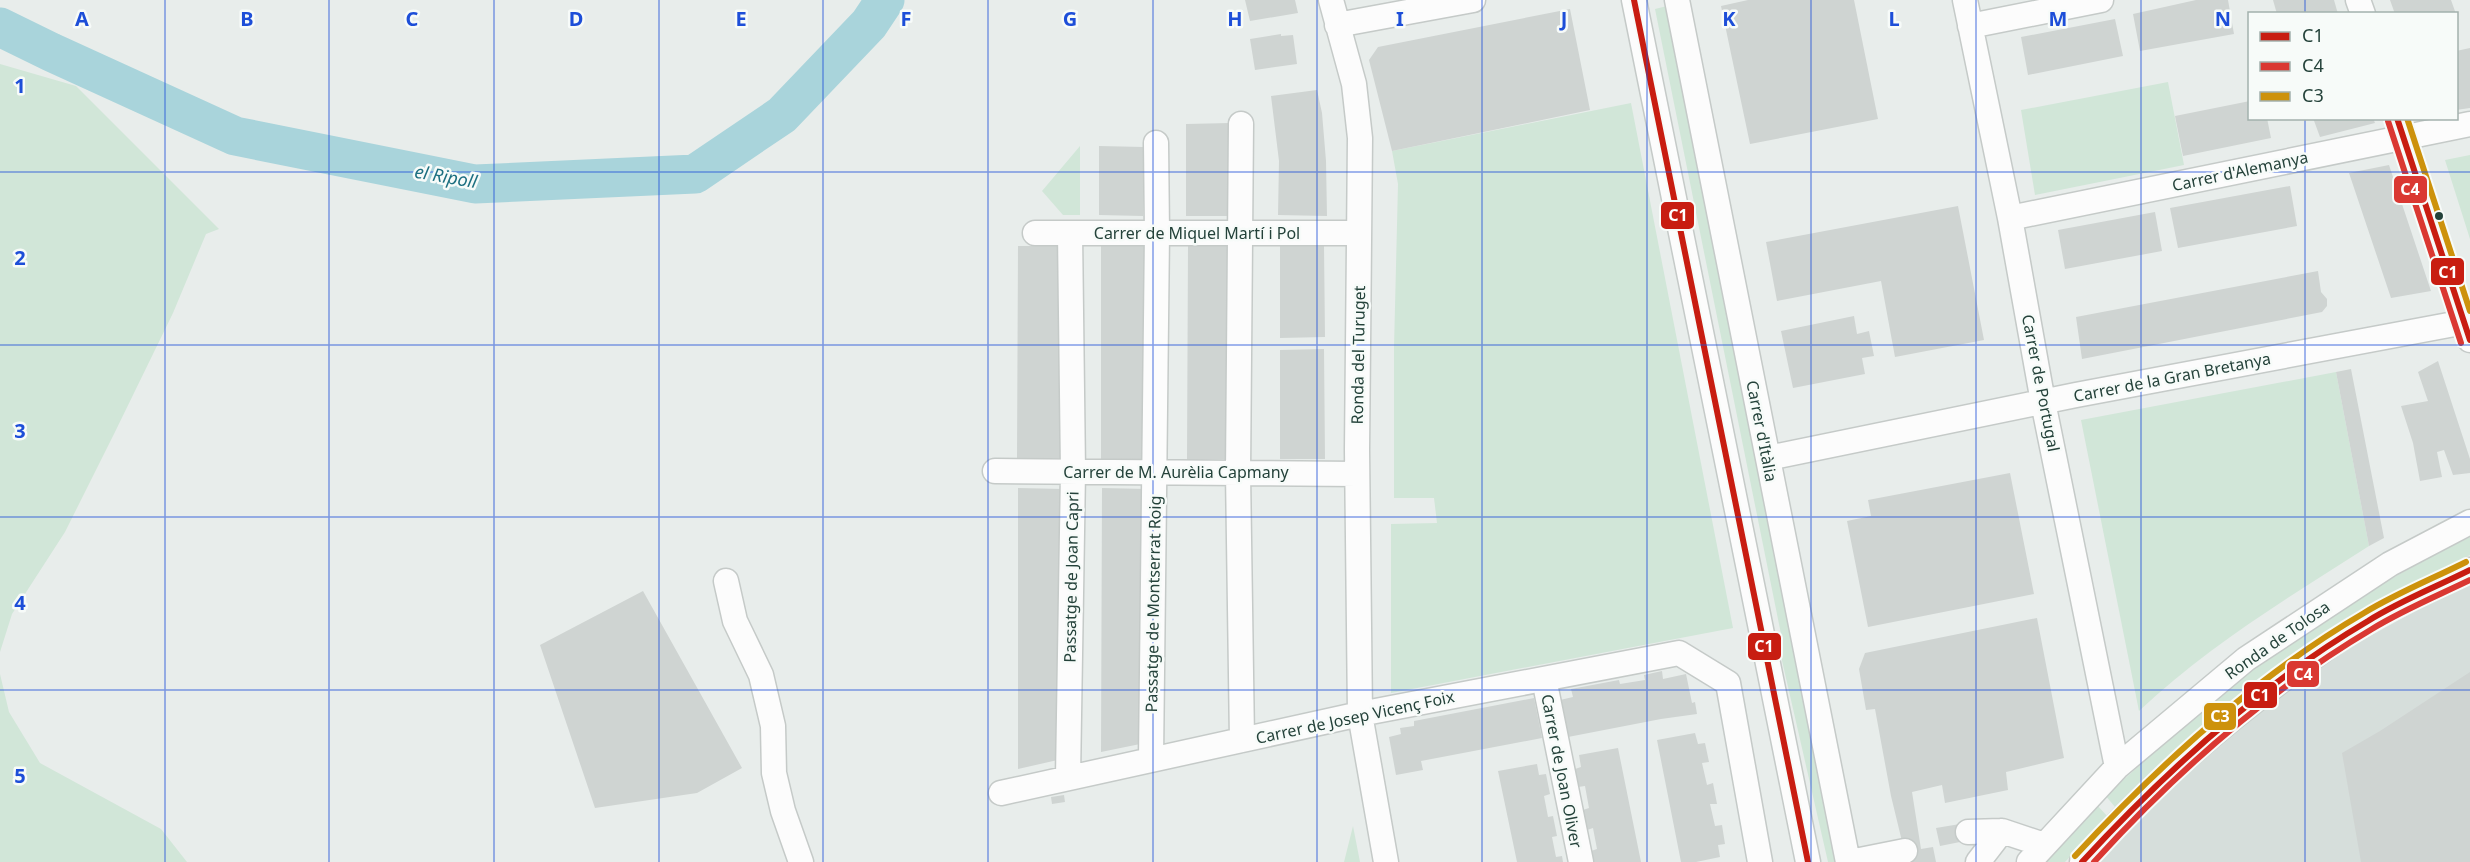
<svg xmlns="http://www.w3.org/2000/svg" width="2470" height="862" viewBox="0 0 2470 862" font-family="'Noto Sans',sans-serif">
<rect width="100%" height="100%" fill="#e8edeb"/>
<path fill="#d6dedb" d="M2470,581V862H2095L2113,841L2206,753L2263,707L2361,641Z"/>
<path fill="#d1e6d8" d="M1667,6L1835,862H1828L1778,643L1781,634L1655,9Z
M0,64L76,86L219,229L206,234L173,313L114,434L65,532L12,614L0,652Z
M2168,82L2184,165L2035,195L2021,110Z
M1631,103L1733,628L1391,693V524L1437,523L1434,498H1394V348L1398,184L1392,151Z
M1080,146V215H1063L1042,191Z
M2470,155V239L2445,160Z
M2336,372L2369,546C2289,597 2208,646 2139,711L2081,420Z
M2470,537V555L2378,604L2254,688L2163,760L2115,807L2105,795C2137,770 2166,739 2197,713C2281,642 2372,586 2470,537Z
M0,674L9,712L40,763L161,829L187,862H0Z
M2096,804L2108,817L2065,862H2044Z
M1353,826L1360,862H1344Z"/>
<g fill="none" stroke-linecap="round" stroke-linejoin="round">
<path stroke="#a9d4db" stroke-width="39" d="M0,27L51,52L235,136L475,184L695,174L782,115L869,24L885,0"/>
</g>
<path fill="#cfd4d2" d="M1245,0H1295L1298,13L1250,21Z
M1748,0H1854L1878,119L1750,144L1721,6Z
M2196,0H2228L2234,34L2140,51L2133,14Z
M2273,0H2334L2338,14H2277Z
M2390,0H2451L2456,14H2395Z
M1570,9L1590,110L1392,151L1369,60L1378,47Z
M2115,19L2123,56L2028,75L2021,37Z
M1281,34V36L1293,35L1297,64L1255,70L1250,39Z
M2470,48V108L2456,110V51Z
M1317,90L1322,113L1326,161L1327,216L1278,215L1279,161L1271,96Z
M2250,101V118H2267L2271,138L2183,156L2175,116Z
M2313,118H2373L2375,123L2320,137Z
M1230,123L1231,216H1186V124Z
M1099,146L1144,147L1143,216L1099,215Z
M2389,165L2431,291L2391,298L2349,173Z
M2290,186L2297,226L2178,248L2170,208Z
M1958,206L1984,340L1895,357L1881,281L1777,301L1766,242Z
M2155,212L2162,251L2065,269L2058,230Z
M1018,246H1063L1062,458H1017Z
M1101,246H1146V459H1101Z
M1188,246H1232V459L1187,460Z
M1280,246H1324L1325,337L1280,338Z
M2318,271L2321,292L2327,299V306L2322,312L2082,359L2076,317Z
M1854,316L1857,334L1869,331L1874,356L1862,358L1865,374L1793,388L1781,331Z
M1324,349L1325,459H1280V350Z
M2438,361L2470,459V473L2453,475L2444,450L2437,452L2442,477L2420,481L2413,443L2401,406L2428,401L2418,372Z
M2351,369L2384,538L2369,546L2336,372Z
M2010,473L2034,594L1868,627L1847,521L1871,516L1868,500Z
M1018,488L1063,489L1062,759L1018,769Z
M1102,488L1147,489L1145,743L1101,752Z
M643,591L742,768L697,793L595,808L540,645Z
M2037,618L2064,758L2006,772L2008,790L1945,803L1942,785L1912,792L1921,849L1933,847L1936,862H1907L1891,796L1875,709L1866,710L1859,669L1865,653Z
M1662,671L1663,679L1686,674L1692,703L1695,702L1697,714L1661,719L1568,737L1560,700L1573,697L1571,689L1619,680L1620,684L1645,680L1644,675Z
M2470,672V862H2361L2342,753L2380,731Z
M1534,698L1542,738L1421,761L1423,770L1396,775L1389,737L1401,734L1400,728L1414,726V721Z
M1695,733L1698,744L1705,743L1709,762L1702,763L1707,785L1713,783L1717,804H1710L1715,826L1722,825L1725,844L1718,845L1720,857L1696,862H1681L1657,740Z
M1618,748L1641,862H1593L1591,851L1597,849L1593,828L1587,830L1583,810L1589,808L1585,786L1578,787L1575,769L1581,767L1579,755Z
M1537,764L1539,775L1546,774L1550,794L1544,796L1548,817L1553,816L1557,836L1552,837L1556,857L1562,856L1563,862H1517L1498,771Z
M1064,795L1065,802L1052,804L1051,797Z
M1966,823L1970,840L1940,846L1936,828Z"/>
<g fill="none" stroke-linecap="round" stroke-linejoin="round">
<defs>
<path id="minor" d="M1331,0L1354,84L1360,138L1357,450L1360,714L1386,862
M1634,0L1808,862
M1677,0L1848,862
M1965,0L2010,218L2043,402L2117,767
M2358,0L2363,14
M1337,25L1473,0
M1970,26L2101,0
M2397,118L2470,340
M1241,124L1238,473L1242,740
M2010,218L2470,124
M1035,233H1359
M1768,458L2076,395L2470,321
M995,471L1357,474
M726,581L735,621L761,675L773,726L774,773L783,811L801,862
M1544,679L1581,862
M1151,759L1157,233L1156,143
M1068,777L1073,471L1070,233
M1001,793L1360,714L1679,653L1728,683L1760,862
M1968,832L2002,831L2044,845
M1850,862L1905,851
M1978,862L2002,831
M2029,862L2117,767L2246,659L2390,564L2470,522
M2082,862C2161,772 2256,694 2356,628C2390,606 2434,588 2470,570"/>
</defs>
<use href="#minor" stroke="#c5cac8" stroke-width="27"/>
<use href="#minor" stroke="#fcfcfc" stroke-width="24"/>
<defs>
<path id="bus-1" d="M1634,0L1808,862
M2397,118L2470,340
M2082,862C2166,771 2261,684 2368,621C2400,601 2436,587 2470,570"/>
<path id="bus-2" d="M2388,121L2461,343
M2094,862C2175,773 2269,690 2372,629C2403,610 2437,596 2470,580"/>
<path id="bus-3" d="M2407,118L2470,311
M2075,856C2160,764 2256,676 2364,613C2397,593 2432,579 2466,562"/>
</defs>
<use href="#bus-1" stroke="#f7fbf9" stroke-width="10"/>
<use href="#bus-2" stroke="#f7fbf9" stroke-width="10"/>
<use href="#bus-3" stroke="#f7fbf9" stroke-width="10"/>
<use href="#bus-1" stroke="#c81d11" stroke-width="6"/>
<use href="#bus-2" stroke="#da3832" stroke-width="6"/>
<use href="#bus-3" stroke="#cd920c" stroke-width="6"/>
</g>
<path fill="none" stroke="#1d4ed8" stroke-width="1.5" stroke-opacity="0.55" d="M165,0V862M329,0V862M494,0V862M659,0V862M823,0V862M988,0V862M1153,0V862M1317,0V862M1482,0V862M1647,0V862M1811,0V862M1976,0V862M2141,0V862M2305,0V14M2305,118V862M0,172H2470M0,345H2470M0,517H2470M0,690H2470"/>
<circle fill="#24423a" stroke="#f7fbf9" stroke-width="2" cx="2439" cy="216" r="5"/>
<g text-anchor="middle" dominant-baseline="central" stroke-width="5" stroke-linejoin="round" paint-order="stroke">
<g font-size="16" fill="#24423a" stroke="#f7fbf9">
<text transform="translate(2240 171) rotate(-12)">Carrer d'Alemanya</text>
<text x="1197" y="233">Carrer de Miquel Martí i Pol</text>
<text transform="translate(1358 355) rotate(-89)">Ronda del Turuget</text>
<text transform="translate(2172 377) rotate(-11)">Carrer de la Gran Bretanya</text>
<text transform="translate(2041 383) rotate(79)">Carrer de Portugal</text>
<text transform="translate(1762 431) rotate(79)">Carrer d'Itàlia</text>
<text x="1176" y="472">Carrer de M. Aurèlia Capmany</text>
<text transform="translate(1071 577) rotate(-89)">Passatge de Joan Capri</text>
<text transform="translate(1153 604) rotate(-89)">Passatge de Montserrat Roig</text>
<text transform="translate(2277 640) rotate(-35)">Ronda de Tolosa</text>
<text transform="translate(1355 717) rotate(-12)">Carrer de Josep Vicenç Foix</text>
<text transform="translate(1562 771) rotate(79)">Carrer de Joan Oliver</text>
</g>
<g font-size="18" font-style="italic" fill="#1c6f80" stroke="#f7fbf9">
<text transform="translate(446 176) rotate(10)">el Ripoll</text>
</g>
</g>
<g font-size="20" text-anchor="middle" font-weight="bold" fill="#1d4ed8" stroke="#f7fbf9" stroke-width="5" stroke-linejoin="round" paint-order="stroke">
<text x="82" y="26">A</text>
<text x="247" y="26">B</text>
<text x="412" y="26">C</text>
<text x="576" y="26">D</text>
<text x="741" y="26">E</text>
<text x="906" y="26">F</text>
<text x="1070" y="26">G</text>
<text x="1235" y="26">H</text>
<text x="1400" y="26">I</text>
<text x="1564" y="26">J</text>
<text x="1729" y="26">K</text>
<text x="1894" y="26">L</text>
<text x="2058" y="26">M</text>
<text x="2223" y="26">N</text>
<text x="20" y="93">1</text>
<text x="20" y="265">2</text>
<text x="20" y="438">3</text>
<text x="20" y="610">4</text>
<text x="20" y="783">5</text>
</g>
<g stroke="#f7fbf9" stroke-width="2">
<rect x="2393" y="175" width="35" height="29" rx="6" fill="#da3832"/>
<rect x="1660" y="201" width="35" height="29" rx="6" fill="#c81d11"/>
<rect x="2430" y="257" width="35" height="29" rx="6" fill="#c81d11"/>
<rect x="1747" y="632" width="35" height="29" rx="6" fill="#c81d11"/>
<rect x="2286" y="660" width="34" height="28" rx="6" fill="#da3832"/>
<rect x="2243" y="681" width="35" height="28" rx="6" fill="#c81d11"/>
<rect x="2203" y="702" width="34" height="29" rx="6" fill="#cd920c"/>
</g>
<g font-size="16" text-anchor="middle" font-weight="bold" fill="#fff">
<text x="2410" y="195">C4</text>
<text x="1678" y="221">C1</text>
<text x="2448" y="278">C1</text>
<text x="1764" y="652">C1</text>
<text x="2303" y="680">C4</text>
<text x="2260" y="701">C1</text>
<text x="2220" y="722">C3</text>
</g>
<rect x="2248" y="12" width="210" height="108" fill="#f7fbf9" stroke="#a3b1ad" stroke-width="1.5"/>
<rect x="2260" y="32" width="30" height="9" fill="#c81d11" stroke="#a3b1ad" stroke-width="1.5"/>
<text x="2302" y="42" font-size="18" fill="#24423a">C1</text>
<rect x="2260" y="62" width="30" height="9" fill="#da3832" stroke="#a3b1ad" stroke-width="1.5"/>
<text x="2302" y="72" font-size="18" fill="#24423a">C4</text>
<rect x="2260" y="92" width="30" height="9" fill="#cd920c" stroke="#a3b1ad" stroke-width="1.5"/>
<text x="2302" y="102" font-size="18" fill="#24423a">C3</text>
</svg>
